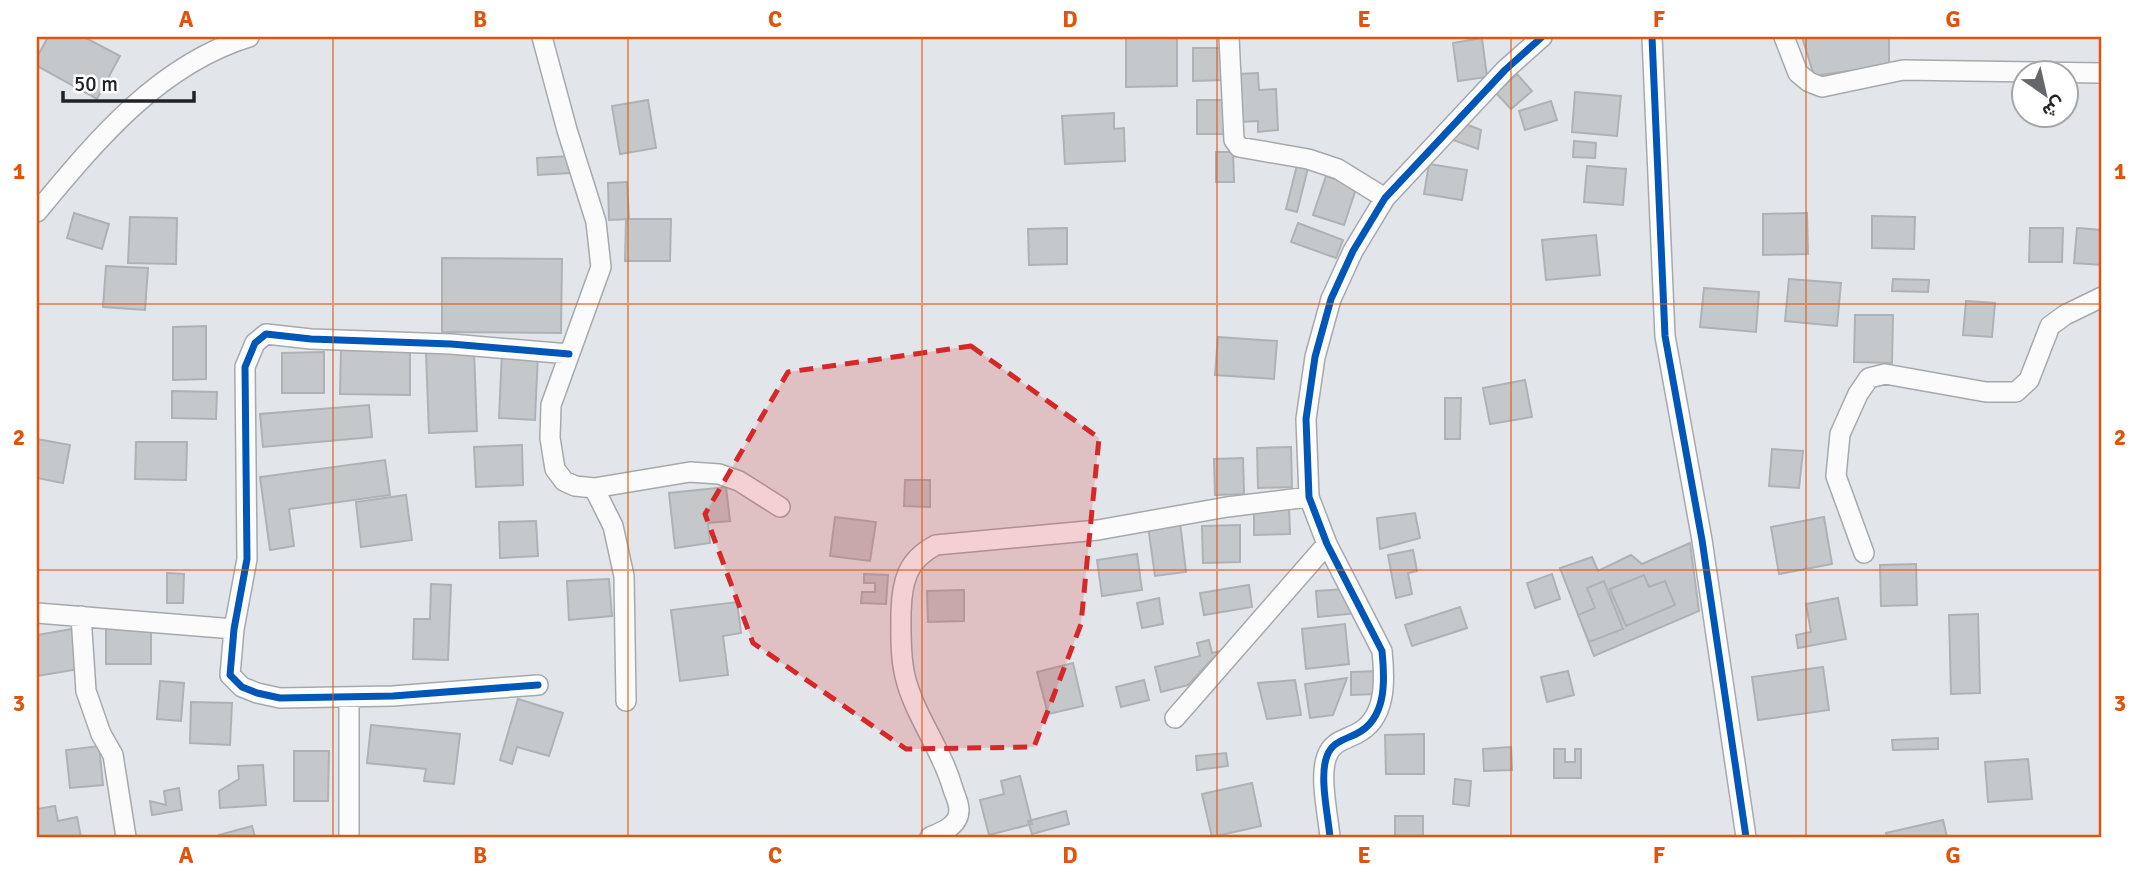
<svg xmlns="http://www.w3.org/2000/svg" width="2139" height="874" viewBox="0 0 2139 874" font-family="Signika,Vazirmatn,sans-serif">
<rect width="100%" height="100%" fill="#e2e6ea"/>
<path fill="#c5c8cb" stroke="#afb2b5" stroke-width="2" d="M48,37H84L120,56L97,99L37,66V57Z
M1166,37H1177V86L1126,87V38Z
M1802,37H1889V65L1814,76Z
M1482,38L1487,77L1458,81L1453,43Z
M1193,48H1224V80L1193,81Z
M1258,73L1259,90L1276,89L1278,130L1258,132V121L1239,122L1236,74Z
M1517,74L1532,91L1511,109L1496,93Z
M1575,92L1621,96L1617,136L1572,132Z
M648,100L656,148L620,154L612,106Z
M1197,100H1225V134H1197Z
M1551,101L1557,120L1525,130L1519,111Z
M1114,113V129L1124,128L1125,161L1065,164L1062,116Z
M1463,123L1481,130L1478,149L1453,140Z
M1574,141L1596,143L1595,158L1573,157Z
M1216,152H1233L1234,182H1216Z
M569,156L570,173L538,175L537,158Z
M1429,164L1467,170L1462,200L1424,194Z
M1297,165L1308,168L1297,212L1286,209Z
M1587,166L1626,169L1623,205L1584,202Z
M1326,176L1357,186L1344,225L1313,215Z
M627,182L629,219L609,220L608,183Z
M74,213L109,224L102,249L67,238Z
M1807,213L1808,254L1763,255V214Z
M1872,216L1915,217L1914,249L1872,248Z
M130,217L177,218L176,264L128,263Z
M626,219H671L670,261H625Z
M1298,223L1343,240L1336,258L1291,242Z
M1067,228V264L1029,265L1028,229Z
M2030,228H2063L2062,262H2029Z
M2077,228L2102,230V265L2074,263Z
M1596,235L1600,275L1546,280L1542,240Z
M442,258L562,259L561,333L442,332Z
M106,266L148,268L145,310L103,307Z
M1789,279L1841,283L1837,326L1785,321Z
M1893,279L1929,280L1928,292L1892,291Z
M1704,288L1759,292L1756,332L1700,327Z
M1966,301L1995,303L1992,337L1963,335Z
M1855,315H1893L1892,363L1854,362Z
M206,326V379L173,380V327Z
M1218,337L1277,341L1274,379L1215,375Z
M341,350H410V395L340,394Z
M474,351L477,431L429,433L426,353Z
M324,352V393H282V353Z
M502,352L538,353L535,420L499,418Z
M1525,380L1532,417L1490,424L1483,388Z
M172,391L217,392L216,419L172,418Z
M1445,398H1461L1460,439H1445Z
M369,405L372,437L263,447L260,414Z
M37,439L70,445L63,483L37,478Z
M136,442H187L186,480L135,479Z
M522,445L523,485L476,487L474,447Z
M1291,447L1292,487L1258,488L1257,448Z
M1772,449L1803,451L1799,488L1769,486Z
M1243,458L1244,494L1215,495L1214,459Z
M385,460L390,495L289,509L294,546L270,550L260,477Z
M905,480H930V507L904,506Z
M726,487L730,521L708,523L710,543L675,548L669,493Z
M406,495L412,540L361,547L356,502Z
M1289,506L1290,534L1254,535V507Z
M1415,513L1420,538L1380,549L1377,518Z
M835,517L876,522L870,561L830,556Z
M1824,517L1832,564L1779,574L1771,527Z
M536,521L538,556L500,558L499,522Z
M1180,522L1186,572L1155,576L1148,526Z
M1240,525V562L1203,563L1202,526Z
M1690,543L1699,611L1594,656L1560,568L1592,557L1598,571L1631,555L1642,564Z
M1413,550L1417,571L1408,573L1412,594L1396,598L1388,555Z
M1137,554L1142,590L1102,596L1097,560Z
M1916,564L1917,605L1881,606L1880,565Z
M167,573L184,574L183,603H167Z
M864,574L888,575L886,604L861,603L862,592H875V583H864Z
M1552,574L1560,599L1535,608L1527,583Z
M1644,575L1649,587L1665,581L1675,605L1626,626L1610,589Z
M609,579L612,616L569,620L567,581Z
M1604,581L1623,629L1589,642L1578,615L1595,608L1587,588Z
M431,584L451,585L448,660L413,659L414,619H430Z
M1249,585L1252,607L1204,615L1200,593Z
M1346,589L1359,613L1318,617L1316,591Z
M964,590V621L928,622L927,591Z
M1159,598L1163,624L1142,628L1137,603Z
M1838,598L1846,639L1798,648L1796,635L1811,632L1806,604Z
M737,602L741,633L723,636L728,675L680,681L671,610Z
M1460,607L1467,628L1412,646L1405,625Z
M1978,614L1980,693L1951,694L1949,615Z
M1345,624L1349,664L1306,669L1302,629Z
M106,625H151V664H106Z
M72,629L79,669L37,676V635Z
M1209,640L1212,653L1220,651L1188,685L1161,692L1155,667L1200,656L1197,643Z
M1073,663L1083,706L1048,714L1037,672Z
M1823,667L1829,710L1758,720L1752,677Z
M1377,671V694L1351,695V672Z
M1568,671L1574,695L1547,702L1541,677Z
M1347,678L1333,715L1310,718L1305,684Z
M1144,680L1149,700L1121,707L1116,687Z
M1295,680L1301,715L1267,719L1258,683Z
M160,681L184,683L181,721L157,719Z
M518,699L563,713L549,756L517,747L512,764L500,760Z
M191,702L232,703L230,745L190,743Z
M371,725L460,734L454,784L424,781L426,769L367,763Z
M1424,734V774H1386L1385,735Z
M1938,738V749L1893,750L1892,740Z
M99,746L103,785L70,788L66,750Z
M1511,747L1512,770L1484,771L1483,749Z
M1554,749H1565V762H1575V749H1581V778H1554Z
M294,751H329L328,801H294Z
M1226,753L1228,766L1197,770L1196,756Z
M2028,759L2032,799L1988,802L1985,762Z
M263,765L266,805L220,808L219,791L239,779L238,766Z
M1020,776L1032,824L989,835L980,800L1004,794L1001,781Z
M1455,779L1471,781L1469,806L1453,804Z
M1252,783L1261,826L1212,837L1202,794Z
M179,788L182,810L152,815L150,801L166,805L164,791Z
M55,806L58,821L77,817L81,837H37V809Z
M1066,811L1069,824L1032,834L1028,821Z
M1395,816H1423V837H1395Z
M1943,820L1947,837H1887L1886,833Z
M252,826L255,837H219V835Z"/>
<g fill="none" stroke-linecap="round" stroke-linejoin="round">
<defs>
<path id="minor" d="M542,37L567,130L596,222L601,267L551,405L550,438L555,469L564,481L575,486L594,488L690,472L719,474L739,481L780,507
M1229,37L1234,140L1239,147L1308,159L1338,169L1385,198
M1652,37L1665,336L1702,540L1746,837
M1784,37L1798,73L1809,82L1822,87L1903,70L2102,73
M37,212C96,141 158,65 249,37
M594,488L613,526L624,576L626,701
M1864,553L1836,476L1840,434L1858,394L1869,378L1885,374L1986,392H2016L2029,380L2050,326L2065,315L2102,297
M37,613L234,629
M81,616L86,691L101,734L113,755L126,837
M538,685L393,696L280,698L257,693L242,687L230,675L234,629L247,559L245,367L255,343L266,334L311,339L451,344L569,354
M1175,718L1327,544
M349,837V697
M930,837C942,832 959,826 959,810C959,803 955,795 953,789C942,749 914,715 905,676C900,655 901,633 901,612C902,581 907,560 936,545L1098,530L1227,507L1309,497
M1330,837C1328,815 1319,776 1327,756C1332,742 1344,740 1356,734C1387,719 1385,680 1382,651L1327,544L1309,497L1306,419L1315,357L1331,299L1353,251L1385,198L1505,70L1542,37"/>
</defs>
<use href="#minor" stroke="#a6a9ac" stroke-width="22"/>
<use href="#minor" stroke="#fbfbfc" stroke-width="19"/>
<defs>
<path id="cycleway" d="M1652,37L1665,336L1702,540L1746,837
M538,685L393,696L280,698L257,693L242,687L230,675L234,629L247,559L245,367L255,343L266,334L311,339L451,344L569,354
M1330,837C1328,815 1319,776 1327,756C1332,742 1344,740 1356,734C1387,719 1385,680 1382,651L1327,544L1309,497L1306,419L1315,357L1331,299L1353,251L1385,198L1505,70L1542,37"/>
</defs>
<use href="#cycleway" stroke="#fff" stroke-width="11"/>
<use href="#cycleway" stroke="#0057b8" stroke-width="7"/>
</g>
<path fill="#d62828" fill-opacity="0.2" stroke="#d62828" stroke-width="5" stroke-dasharray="14 9" stroke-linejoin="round" d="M971,346L1099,438L1081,624L1034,747L906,749L753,643L705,514L788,372Z"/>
<path fill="none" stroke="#de560d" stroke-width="2" stroke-opacity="0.55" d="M333,37V837M628,37V837M922,37V837M1217,37V837M1511,37V837M1806,37V837M37,304H2102M37,570H2102"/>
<rect width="2139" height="874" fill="none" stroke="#ffffff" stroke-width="77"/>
<g transform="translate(2045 94) rotate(146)"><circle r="33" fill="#ffffff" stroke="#a6a7a8" stroke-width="2"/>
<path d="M0-5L12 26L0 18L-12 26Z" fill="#65676b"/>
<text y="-10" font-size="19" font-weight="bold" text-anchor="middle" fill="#212326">ش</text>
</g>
<path d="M63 91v10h131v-10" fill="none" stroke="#212326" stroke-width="3.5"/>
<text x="74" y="91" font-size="21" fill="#212326" stroke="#ffffff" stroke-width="5" paint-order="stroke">50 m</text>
<rect x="38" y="38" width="2062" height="798" fill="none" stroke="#de560d" stroke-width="2.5"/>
<g font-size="23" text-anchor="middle" font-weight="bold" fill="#de560d">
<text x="186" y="27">A</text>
<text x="480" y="27">B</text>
<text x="775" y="27">C</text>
<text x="1070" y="27">D</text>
<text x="1364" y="27">E</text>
<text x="1659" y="27">F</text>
<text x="1953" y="27">G</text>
<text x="19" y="179">1</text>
<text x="2120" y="179">1</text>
<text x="19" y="445">2</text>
<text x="2120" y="445">2</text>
<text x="19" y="711">3</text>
<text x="2120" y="711">3</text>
<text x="186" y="863">A</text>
<text x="480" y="863">B</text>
<text x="775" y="863">C</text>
<text x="1070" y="863">D</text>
<text x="1364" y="863">E</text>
<text x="1659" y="863">F</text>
<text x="1953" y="863">G</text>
</g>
</svg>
